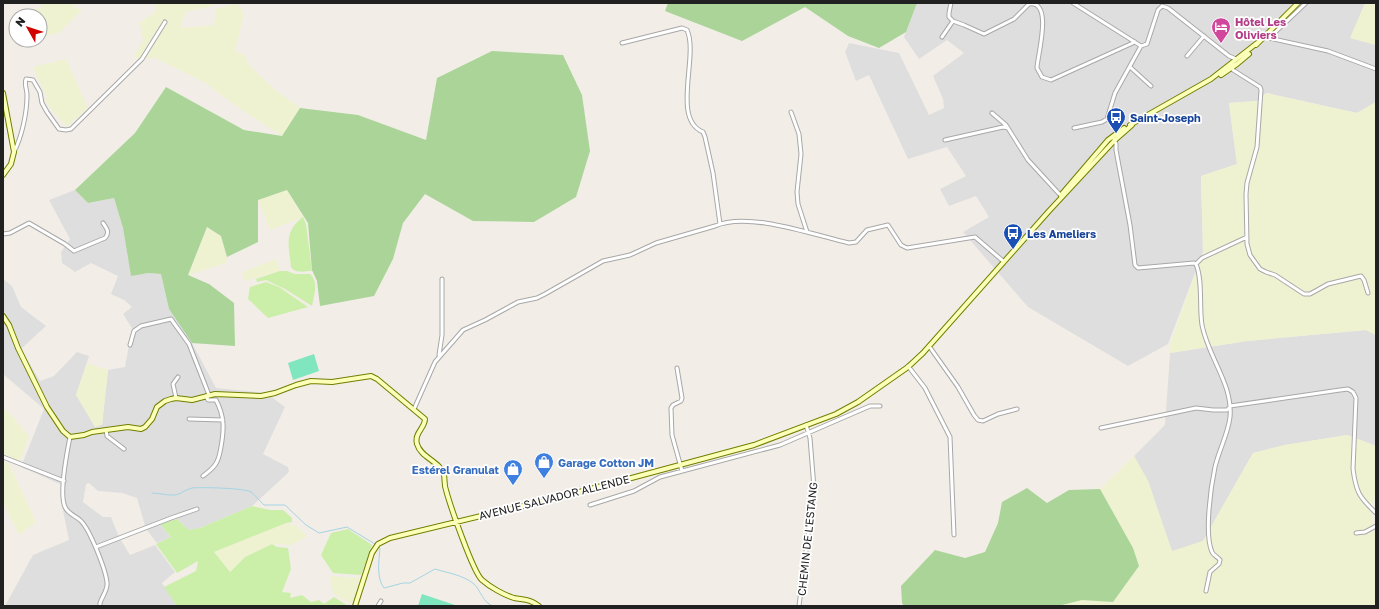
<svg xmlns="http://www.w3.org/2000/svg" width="1379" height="609" viewBox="0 0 1379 609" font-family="'Golos Text',sans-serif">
<rect width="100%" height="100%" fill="#f2eee7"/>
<path fill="#dfdede" d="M917,3H1365L1351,38L1376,45V102L1357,113L1267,93L1257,101L1229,103L1237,164L1201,176L1203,252L1168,344L1128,366L1028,307L963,232L989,217L976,196L949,206L940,189L966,176L947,147L908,159L869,75L856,81L845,52L849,43L899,53L929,115L944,108L943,99L933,76L964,53L947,40L919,59L904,37Z
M75,190L88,203L114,198L123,228L131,275L148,273L161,274L169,309L192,343L216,388L266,393L285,407L263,454L288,467L289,472L252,506L200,528L189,530L177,519L160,524L171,537L157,543L146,529L137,498L122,493L98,491L89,483L86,484L83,502L103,517H111L119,537L130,555L155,545L175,572L162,583L177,606H5L33,555L69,540L62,506V485L21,467L44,409L3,374V279L12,286L21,307L46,326L21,349L40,381L54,376L77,352L89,356L76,395L102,425L108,370L125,367L132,328L123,314L132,307L124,300L111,294L118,276L91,263L75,272L62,263L61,252L70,239L49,200Z
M1366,330L1376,335V446L1347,435L1285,445L1253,453L1203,541L1172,552L1148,481L1134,456L1165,425L1170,353L1247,341Z"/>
<path fill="#eff2d1" d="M44,3H76L74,7L82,10L59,33L40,37V16H31L32,9H39Z
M154,3H216V5L186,12L180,28L214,25L216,9L233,4H237L241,8L244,14L235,51L245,55L247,63L274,89L300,108L282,136L236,106L204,82L155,58H141L138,60L134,56L143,41L140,23L157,10Z
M1365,3H1376V45L1350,38Z
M66,59L88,108L66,127L45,101L47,98L33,67Z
M1266,93L1357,113L1376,102V335L1366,330L1247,341L1170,353V344L1203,252L1201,176L1237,164L1229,103L1257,101Z
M287,190L303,217L270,230L258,200Z
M207,227L221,236L227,257L226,263L188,275Z
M276,259L280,271L245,281L242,272Z
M87,363L108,370L102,425L95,427L76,395Z
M3,408L13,417L29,437L20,461L3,454Z
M1347,435L1376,446V495L1372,504L1373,531L1376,533V606H1058L1082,600L1113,602L1115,516L1100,489L1134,456L1148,481L1172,551L1203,541L1253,453L1285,445Z
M3,461L9,464L36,522L19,535L3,502Z
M286,523L297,526L307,537L290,545L272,544L245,557L230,572L214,552Z
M330,576L360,578L353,602L350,604L333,593Z"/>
<path fill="#cbefa9" d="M303,217L306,224L312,271C305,271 295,274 291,267C289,245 283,232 303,217Z
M280,271H287L295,274H310C319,282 314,295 312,306L285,289L270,282L266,280L257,282L256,279Z
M266,282L279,287L308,307L268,318L248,299L250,287Z
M252,506L270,510H283L292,518V522L286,523L214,552L230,572L245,557L272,544L277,547L288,548L291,569L282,592L291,593L290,598L302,595L311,602L319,600L324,604L334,597L348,606H177L164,587L196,571L198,561L177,573L156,544L171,537L160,524L177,519L189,530L200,528Z
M348,529L372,545L361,575L333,573L321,555L331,533Z"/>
<path fill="#aad498" d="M668,3H917L906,32L879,48L848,36L805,7L742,41L665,11Z
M492,51L563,55L582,95L590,151L576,197L534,222L473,221L425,194L403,223L393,259L374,296L320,306L317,281L312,270L308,223L287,190L258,200V242L227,257L221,236L207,227L188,275L209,284L234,303L235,346L192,343L169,309L161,274L148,273L131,276L123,228L114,198L88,203L75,190L135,133L166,87L244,130L282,136L300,108L358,115L426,140L437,78Z
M1027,488L1047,503L1069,490L1100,489L1133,548L1139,566L1113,602L1082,600L1058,606H904L902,603L901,586L935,550L965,558L985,552L998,523L1002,502Z"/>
<path fill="#7fe6bf" d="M314,354L319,371L293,380L288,363Z
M422,594L458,606H418Z"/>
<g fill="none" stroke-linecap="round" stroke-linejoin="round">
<path stroke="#a4d4e3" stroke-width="1" d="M152,493C159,493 165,495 171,495C179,496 184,490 192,488C199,487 245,488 251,492C255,495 260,501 264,505H285L306,525L319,533L347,527L375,544
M378,546L380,548C379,561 376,577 384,588L403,583H410L435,569C448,573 463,575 474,584C481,591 483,603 493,606"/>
<defs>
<path id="street" d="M951,3L949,13V17L953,21L964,25L984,34L1014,19L1029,4C1054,0 1037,57 1037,68L1042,77L1051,80L1135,42
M1073,3L1141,46
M1162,6L1168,8L1229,56L1236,59
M1265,36L1269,38L1328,51L1376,69
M942,37L953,21
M1269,38L1306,3
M622,43L682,28L687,30C699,56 671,119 703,132L705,137L713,173L720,224
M1187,56L1204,36
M1130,67L1151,86
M1232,67L1233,70L1260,87L1261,90L1257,147L1247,183L1246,194L1247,244L1250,255L1260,269L1266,272L1275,275L1304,294H1310L1328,284L1361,276L1364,280L1368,293
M791,112L799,134L801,154L797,192L798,204L807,232
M992,113L1006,125L1028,160L1062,197
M1074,128L1102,122L1107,119L1115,93L1141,46L1147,44L1158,10L1162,6
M1114,139L1116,144V150L1130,225L1135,265L1138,268L1194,263L1196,264C1203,281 1199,307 1202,325C1208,357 1233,384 1230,417C1228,434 1219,450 1215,467C1211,486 1204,534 1212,552C1213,555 1218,557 1220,560L1219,564L1210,572L1206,591
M945,140L1003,127L1008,128
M14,152C22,136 27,113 27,95C27,89 24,85 26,79L33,80L40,92L42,103L47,112L59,129L66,130L71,129L142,59L165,22
M3,234L10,233L29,223L65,244L74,251L105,238C110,232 107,229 103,223
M1196,264L1202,258L1247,237
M130,345L134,331L141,326L171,319L189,344L209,395
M929,346L958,387L974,415L978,420L983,421L998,414L1017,409
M439,355L442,335V279
M908,366L925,388L950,437L954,535
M677,368L682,398L681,401L673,405L671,408L672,435L682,471
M176,398L173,384L178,377
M1230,406L1340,390L1348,389L1353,392L1356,398L1353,469C1356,492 1359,497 1376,513
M414,409L435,362L463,330L485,320L518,302L537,298L545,294L603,261L630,255L656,243L715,226C748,211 814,235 849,243L856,242L867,230L888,225L901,245L907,248L975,237L1003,261
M189,419L223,420
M1101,428L1196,408L1213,410H1227L1230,407
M106,430L107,436L124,449
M70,437C67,452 59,494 65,507C68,514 76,516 81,521C90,530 106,570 107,583C108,589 102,597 100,603V606
M3,457L64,481
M203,476C207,473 212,469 215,465C219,460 220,453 221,447C224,430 225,417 216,400H208L206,396
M590,505L634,491L660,477L780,445L870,406H880
M1356,533L1365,532L1376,526
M96,547L171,518L197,509
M378,606L381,601
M799,606L814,488L810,438L806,425"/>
<path id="secondary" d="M1256,45L1298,3
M1221,75L1237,64L1249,54
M3,93L14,152L11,164L3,175
M1130,125L1211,79L1257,43
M1061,195L1108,140L1124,128
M3,316L9,325L18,348L47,407L63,431L70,437L84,435L92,432L128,427L141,429L145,427L152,419L157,407L165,401L171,399L176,398L192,400L215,394L261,396L275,393L296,385L311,381L332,382L371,376L377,379L425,419C425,428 414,433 417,444C421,458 440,461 444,475C445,480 444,485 446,490C450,505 473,572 482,580C490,587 504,595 514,598C524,600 530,599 539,606
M355,606L372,553L378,544L390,538L572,494L754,445L836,414L858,402L908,367L923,353L1049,211L1115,140L1132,125"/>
</defs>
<use href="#street" stroke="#a8a8a8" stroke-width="5"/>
<use href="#secondary" stroke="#717f00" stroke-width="6"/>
<use href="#street" stroke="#fff" stroke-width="3"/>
<use href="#secondary" stroke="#fbffb8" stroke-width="4"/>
</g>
<defs>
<symbol id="hotel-pin" viewBox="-11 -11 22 30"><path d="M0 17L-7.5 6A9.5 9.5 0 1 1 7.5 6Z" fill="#d1479c" stroke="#fff"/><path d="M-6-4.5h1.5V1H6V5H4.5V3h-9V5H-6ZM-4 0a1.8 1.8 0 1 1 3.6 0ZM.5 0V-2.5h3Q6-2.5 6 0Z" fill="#fff"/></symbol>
<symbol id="bus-pin" viewBox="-11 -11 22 30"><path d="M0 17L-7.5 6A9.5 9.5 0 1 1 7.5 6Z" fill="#1a4fb4" stroke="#fff"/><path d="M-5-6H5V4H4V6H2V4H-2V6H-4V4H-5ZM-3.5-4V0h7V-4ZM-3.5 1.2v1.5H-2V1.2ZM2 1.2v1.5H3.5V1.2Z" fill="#fff"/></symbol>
<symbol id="shop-pin" viewBox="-11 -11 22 30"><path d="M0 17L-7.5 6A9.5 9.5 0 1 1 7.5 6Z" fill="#3f7fe0" stroke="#fff"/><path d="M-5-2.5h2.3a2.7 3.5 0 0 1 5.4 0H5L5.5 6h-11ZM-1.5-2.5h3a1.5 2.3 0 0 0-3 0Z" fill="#fff"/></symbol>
</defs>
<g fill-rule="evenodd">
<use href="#hotel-pin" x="1210" y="16" width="22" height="30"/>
<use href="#bus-pin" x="1105" y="106" width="22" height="30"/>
<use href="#bus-pin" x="1002" y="222" width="22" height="30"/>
<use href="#shop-pin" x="533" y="451" width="22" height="30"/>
<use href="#shop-pin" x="502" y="458" width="22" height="30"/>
</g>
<g text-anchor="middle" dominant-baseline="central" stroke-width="3.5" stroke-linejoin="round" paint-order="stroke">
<g font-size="11" font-weight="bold" fill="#b23c85" stroke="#fff" text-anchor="start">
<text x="1235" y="21">Hôtel Les<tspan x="1235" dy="13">Oliviers</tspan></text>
</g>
<g font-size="11" font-weight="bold" fill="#164399" stroke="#fff" text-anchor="start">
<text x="1130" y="117">Saint-Joseph</text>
<text x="1027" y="233">Les Ameliers</text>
</g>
<g font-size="11" font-weight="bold" fill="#366cbe" stroke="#fff" text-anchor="start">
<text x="558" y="462">Garage Cotton JM</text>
<text x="499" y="469" text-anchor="end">Estérel Granulat</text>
</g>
<g font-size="11" fill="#212121" stroke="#fff">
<text transform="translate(554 497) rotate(-14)">AVENUE SALVADOR ALLENDE</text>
<text transform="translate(807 539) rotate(-84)">CHEMIN DE L'ESTANG</text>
</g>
</g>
<rect width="1379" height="609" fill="none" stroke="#212121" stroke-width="8"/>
<g transform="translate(28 28) rotate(309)"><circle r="19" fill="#ffffff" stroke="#a6a6a6"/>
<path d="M0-3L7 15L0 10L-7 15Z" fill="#d10100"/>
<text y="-6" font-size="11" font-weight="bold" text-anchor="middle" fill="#212121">N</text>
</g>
</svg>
